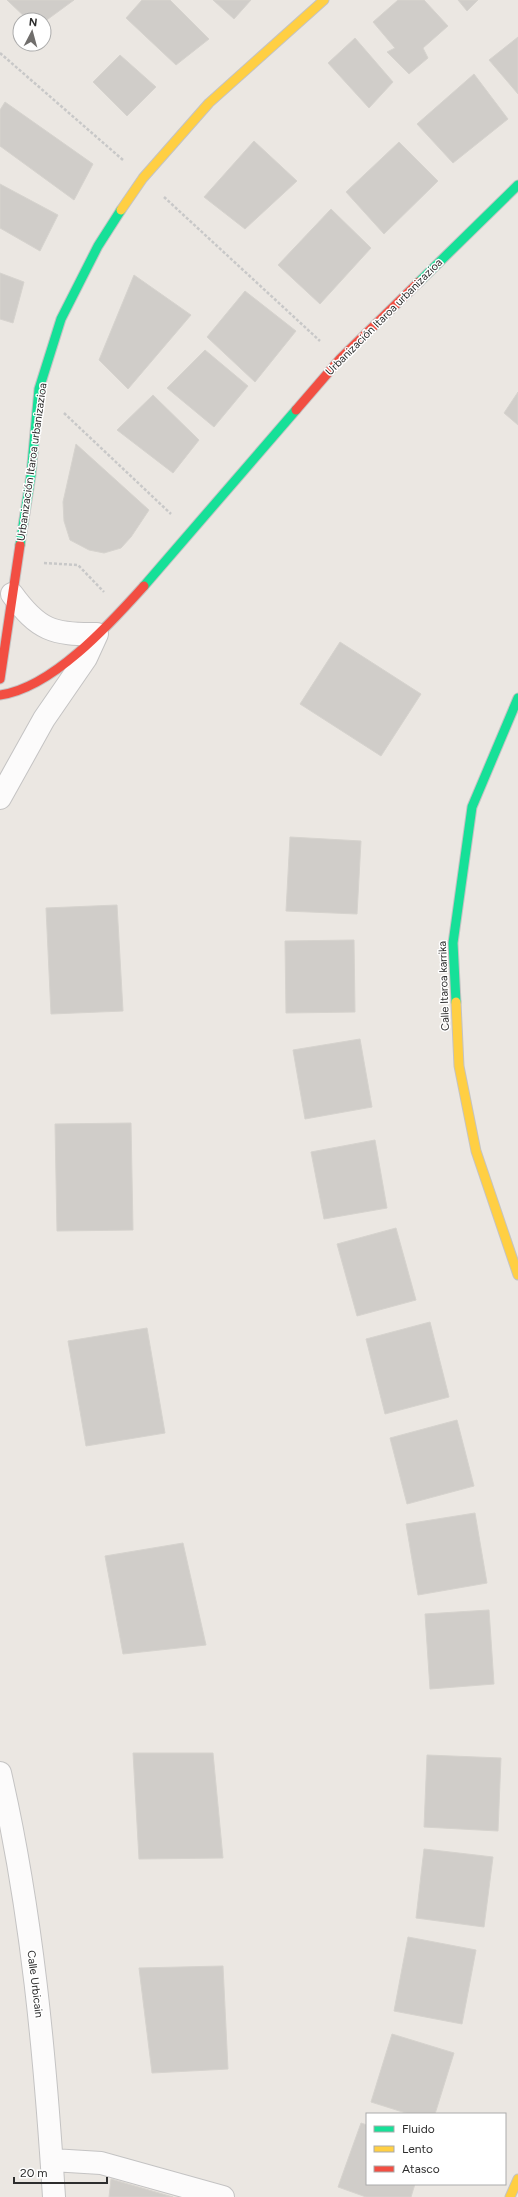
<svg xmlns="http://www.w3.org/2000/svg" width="518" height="2197" viewBox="0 0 518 2197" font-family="Figtree,sans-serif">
<rect width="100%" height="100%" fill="#ebe7e2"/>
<path fill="#d0cdc9" stroke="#d6d3ce" d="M7,0H74L44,22L28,20Z
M142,0H170L209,39L176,65L126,18Z
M213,0H251L234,19Z
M398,0H424L448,26L423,48L428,58L409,74L387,52L395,48L373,22Z
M458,0H478L467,11Z
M518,37V94L489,60Z
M355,38L393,82L369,108L328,63Z
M120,55L156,87L127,116L93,82Z
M474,74L508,119L453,163L417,124Z
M5,102L93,164L74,200L0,146V110Z
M254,141L297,181L245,229L204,197Z
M399,142L438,181L384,234L346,192Z
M0,184L58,215L40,251L0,228Z
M331,209L371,248L320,304L278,265Z
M0,273L24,282L13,323L0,319Z
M134,275L191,315L128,389L99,360Z
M245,291L296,331L255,382L207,337Z
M205,350L248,386L214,427L167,388Z
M518,392V425L504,413Z
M153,395L199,440L173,473L117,430Z
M76,444L149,510L131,537L121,548L104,553L89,550L70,540L64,521L63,502Z
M340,642L421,694L381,756L300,704Z
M290,837L361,841L357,914L286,911Z
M117,905L123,1011L51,1014L46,908Z
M354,940L355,1012L286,1013L285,941Z
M360,1039L372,1107L305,1119L293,1050Z
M131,1123L133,1230L57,1231L55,1124Z
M375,1140L387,1208L324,1219L311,1152Z
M396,1228L416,1300L357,1316L337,1244Z
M430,1322L449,1397L385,1414L366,1339Z
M147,1328L165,1433L86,1446L68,1341Z
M457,1420L474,1486L407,1504L390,1438Z
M475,1513L487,1583L418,1595L406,1524Z
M183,1543L206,1645L123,1654L105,1556Z
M489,1610L494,1684L430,1689L425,1614Z
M133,1753H213L223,1858L139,1859Z
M427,1755L501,1758L498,1831L424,1827Z
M424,1849L493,1857L484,1927L416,1918Z
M408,1937L476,1950L462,2024L394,2011Z
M223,1966L228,2069L152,2073L139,1968Z
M392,2034L454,2053L435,2114H409L371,2102Z
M361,2123L367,2125V2184H415L411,2197H366L338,2187Z
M111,2179L173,2197H109Z"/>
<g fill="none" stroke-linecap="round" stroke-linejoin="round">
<defs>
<path id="street" d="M0,798L44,719L86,658L97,634C53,635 38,630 12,594
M0,1773C32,1912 45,2055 54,2197
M52,2160L101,2163L223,2197"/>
<path id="fast" d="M419,282L518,185
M20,545L31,475L39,389L61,319L98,246L121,210
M144,586L296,410
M456,1002L453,943L472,807L518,698"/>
<path id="slow" d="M121,210L143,178L209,103L324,0
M456,1002L459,1066L476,1151L518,1275
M510,2197L518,2179"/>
<path id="jam" d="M296,410L340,359L419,282
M0,679L20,545
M0,695C52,688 110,624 144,586"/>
</defs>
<use href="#street" stroke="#c4c3c3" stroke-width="24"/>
<use href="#fast" stroke="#c4c3c3" stroke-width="11"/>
<use href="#slow" stroke="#c4c3c3" stroke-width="11"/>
<use href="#jam" stroke="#c4c3c3" stroke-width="11"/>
<path stroke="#c8c8c8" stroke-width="2.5" stroke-dasharray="3 2" stroke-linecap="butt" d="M0,53L123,160
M164,197L320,341
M64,413L171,514
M44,563L78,565L104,592"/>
<use href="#street" stroke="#fcfbfb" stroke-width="22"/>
<use href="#fast" stroke="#16e098" stroke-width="9"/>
<use href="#slow" stroke="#ffcf43" stroke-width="9"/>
<use href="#jam" stroke="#f24e42" stroke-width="9"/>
</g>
<g text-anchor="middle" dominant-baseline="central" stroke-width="3" stroke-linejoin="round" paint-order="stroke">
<g font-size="11" fill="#2d2d2d" stroke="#fff">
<text transform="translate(384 317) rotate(-45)">Urbanización Itaroa urbanizazioa</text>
<text transform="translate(32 462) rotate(-82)">Urbanización Itaroa urbanizazioa</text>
<text transform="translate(444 986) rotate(-92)">Calle Itaroa karrika</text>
<text transform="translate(35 1984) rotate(83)">Calle Urbicain</text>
</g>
</g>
<rect x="366" y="2113" width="140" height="72" fill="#ffffff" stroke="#ababab"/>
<rect x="374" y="2126" width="20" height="6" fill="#16e098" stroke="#ababab"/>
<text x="402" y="2133" font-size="12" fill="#2d2d2d">Fluido</text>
<rect x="374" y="2146" width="20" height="6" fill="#ffcf43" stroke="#ababab"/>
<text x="402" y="2153" font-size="12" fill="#2d2d2d">Lento</text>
<rect x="374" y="2166" width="20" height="6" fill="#f24e42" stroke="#ababab"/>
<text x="402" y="2173" font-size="12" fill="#2d2d2d">Atasco</text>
<g transform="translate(32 32) rotate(6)"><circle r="19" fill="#ffffff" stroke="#ababab"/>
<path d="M0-3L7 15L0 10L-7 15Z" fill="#706e6c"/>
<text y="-6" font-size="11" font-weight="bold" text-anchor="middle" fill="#2d2d2d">N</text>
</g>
<path d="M14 2177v6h93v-6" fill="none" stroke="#2d2d2d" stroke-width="2"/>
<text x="20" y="2177" font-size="12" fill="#2d2d2d" stroke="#ffffff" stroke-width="3" paint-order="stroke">20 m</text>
</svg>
